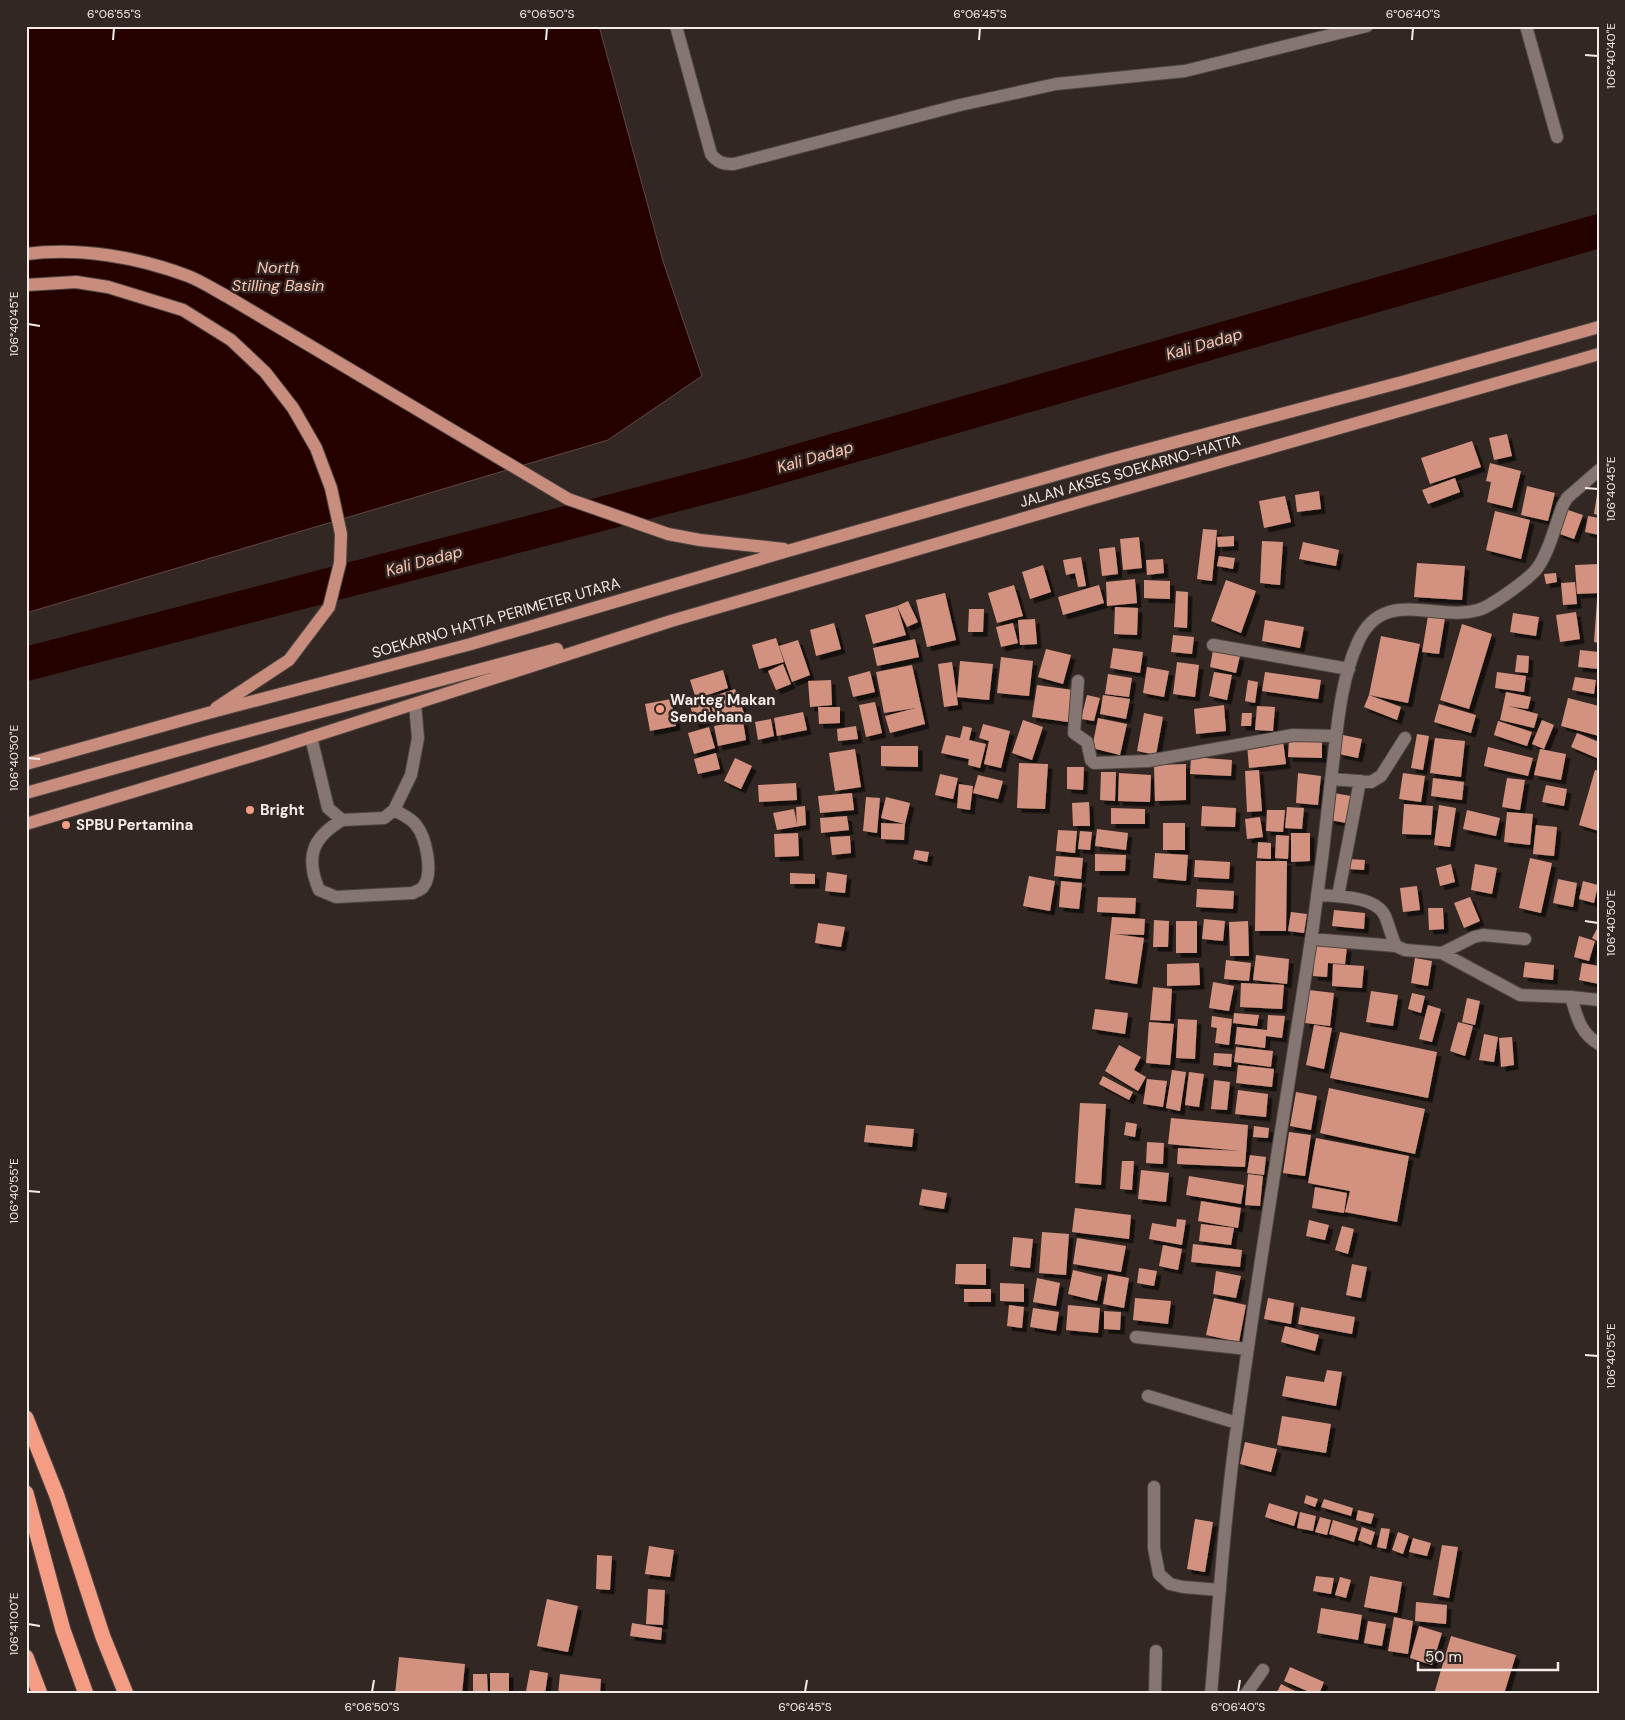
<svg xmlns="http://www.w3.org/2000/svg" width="1625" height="1720" viewBox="0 0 1625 1720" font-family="'DM Sans',sans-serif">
<defs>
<filter id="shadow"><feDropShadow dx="4.5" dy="4.5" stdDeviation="0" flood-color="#0009"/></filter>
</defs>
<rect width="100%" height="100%" fill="#332723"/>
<path fill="#250100" stroke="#634846" d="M26,26H599L663,261L702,376L608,440L26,613Z"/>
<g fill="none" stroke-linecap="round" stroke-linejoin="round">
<path stroke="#250100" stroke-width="34" d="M26,664L743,477L1599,231"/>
</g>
<path fill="#d3927f" filter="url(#shadow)" d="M1507,434L1512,456L1494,460L1489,438Z
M1472,441L1481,467L1430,484L1421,458Z
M1490,463L1521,471L1512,508L1487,502L1491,482L1486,481Z
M1455,478L1460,492L1428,504L1422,490Z
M1527,486L1555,493L1548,521L1521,515Z
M1598,488H1599V515L1594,514Z
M1319,491L1321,509L1297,512L1295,495Z
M1285,496L1291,522L1264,528L1259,501Z
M1565,509L1583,515L1574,539L1557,533Z
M1495,511L1530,520L1521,559L1486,550Z
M1588,516L1599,518V535L1585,532Z
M1203,529L1217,530L1212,581L1197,579Z
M1234,536V546L1218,547L1217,537Z
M1139,537L1142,568L1123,570L1120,539Z
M1262,541L1283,542L1280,585L1260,583Z
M1303,542L1339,550L1336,566L1299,559Z
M1115,547L1118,574L1102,576L1099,549Z
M1219,556L1235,558L1233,569L1217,566Z
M1081,557L1086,586L1078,587L1075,573L1066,575L1063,560Z
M1163,559L1164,573L1147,575L1146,560Z
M1417,563L1465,566L1462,600L1414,597Z
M1598,564L1599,593L1577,594L1575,565Z
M1043,565L1051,592L1030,599L1022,572Z
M1556,573L1557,582L1546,584L1544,574Z
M1135,579L1137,603L1107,606L1106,582Z
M1144,580L1170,581V599L1144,598Z
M1226,580L1256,591L1241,633L1211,621Z
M1575,582L1577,604L1563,605L1561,583Z
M1014,585L1023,616L997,623L988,593Z
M1099,585L1104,603L1063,615L1058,597Z
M1176,591L1188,592L1187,628L1174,627Z
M945,593L956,640L927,647L916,600Z
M1597,600H1599V643L1594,642Z
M908,601L918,622L907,627L897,606Z
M897,606L906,635L873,644L865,615Z
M1115,607L1138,608L1137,635L1114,634Z
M969,609H984L983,632H968Z
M1576,612L1580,639L1560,642L1556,615Z
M1513,613L1539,617L1536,636L1510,632Z
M1428,616L1445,618L1439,654L1422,652Z
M1035,619L1037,644L1020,645L1018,620Z
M1265,620L1304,627L1300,648L1262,641Z
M834,623L841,649L816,656L810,630Z
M1013,623L1018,643L1001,647L996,627Z
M1462,624L1492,634L1469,709L1440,700Z
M1173,635L1194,637L1192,654L1171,652Z
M1381,636L1420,644L1408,703L1369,695Z
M776,638L784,662L759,669L752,645Z
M915,639L919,657L877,666L873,648Z
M798,640L810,675L792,682L779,646Z
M1113,648L1143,652L1140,673L1110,668Z
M1046,649L1071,655L1063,684L1038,677Z
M1213,650L1240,656L1236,673L1210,667Z
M1580,650L1599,652V669L1578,667Z
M1517,655L1529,656L1528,673L1515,672Z
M1001,657L1033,661L1029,696L997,693Z
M960,661L993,664L989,700L957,697Z
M952,662L958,705L944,707L938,664Z
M1177,662L1199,665L1195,697L1173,694Z
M783,664L791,684L776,690L768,671Z
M912,665L925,724L890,733L885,716L916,708L884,713L876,672Z
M1147,667L1169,671L1164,697L1143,693Z
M723,670L728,688L696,699L690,680Z
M870,671L875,692L853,697L848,677Z
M1214,672L1232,675L1227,700L1209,696Z
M1265,672L1321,680L1318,699L1262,691Z
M1497,672L1526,676L1524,692L1495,688Z
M1108,674L1132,678L1129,697L1105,694Z
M1575,677L1596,680L1594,694L1572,690Z
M831,680L832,705L810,707L808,681Z
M1248,680L1258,682L1255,703L1245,701Z
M1037,685L1073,690L1068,722L1032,717Z
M735,689L744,713L717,722L708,698Z
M1506,692L1531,697L1528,709L1508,706L1538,714L1534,728L1500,720Z
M1087,695L1100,698L1094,721L1081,719Z
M1103,695L1130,699L1126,719L1100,714Z
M1369,695L1401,707L1397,720L1364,707Z
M1568,698L1599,706V736L1561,726Z
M671,699L676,726L650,731L645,704Z
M708,701L712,719L695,724L690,705Z
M875,702L882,733L866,737L859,705Z
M1439,704L1476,715L1471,733L1434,722Z
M1224,705L1226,731L1196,734L1194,709Z
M1257,706L1275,707L1273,731L1255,730Z
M818,707H840V723L819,724Z
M803,712L807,730L777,736L774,718Z
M1144,713L1163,717L1156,755L1137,751Z
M1242,713H1252L1251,726H1241Z
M1098,718L1127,724L1120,755L1092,748Z
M771,719L774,736L758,740L755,722Z
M1023,720L1043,727L1032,760L1012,753Z
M1542,720L1554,725L1544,749L1532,744Z
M743,721L746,740L718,746L714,726Z
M1498,721L1532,732L1527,746L1494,735Z
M983,724L1010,731L1001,768L984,764L989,741L979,738Z
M856,726L858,739L838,741L837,729Z
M963,726L972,728L969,740L986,744L980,768L968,765L969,759L941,753L946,735L960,738Z
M709,727L715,748L694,754L688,733Z
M1577,733L1599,742V759L1571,747Z
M1417,734L1429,736L1423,770L1411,768Z
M1343,735L1362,739L1358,758L1339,754Z
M1435,738L1465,741L1461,777L1430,773Z
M1289,740L1322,741V758L1288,757Z
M1283,741L1286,764L1249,768L1247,745Z
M881,746H918V767L881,766Z
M1488,747L1533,758L1528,776L1484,766Z
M855,749L861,787L835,791L829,753Z
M1540,749L1566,754L1561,780L1534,775Z
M716,753L720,769L698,774L694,759Z
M1191,757L1232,760L1231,776L1190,774Z
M735,758L752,766L741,789L724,781Z
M1019,763L1048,764L1045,809L1017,808Z
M1186,764V800L1155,801L1154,765Z
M1067,767H1084L1083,790L1067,789Z
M1259,770L1262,811L1247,812L1245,771Z
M1595,770L1599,771V831L1579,825Z
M1101,772H1116L1115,801L1100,800Z
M1119,773L1151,775L1150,802L1118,801Z
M1298,773L1321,776L1318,805L1296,803Z
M1403,773L1425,776L1421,802L1399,799Z
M940,774L958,778L953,799L935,795Z
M978,775L1003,781L998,799L973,793Z
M1433,778L1464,782L1462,800L1431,796Z
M1507,778L1525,780L1520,810L1502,807Z
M796,783L797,800L759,802L758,785Z
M959,784L973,786L970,810L957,808Z
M1546,785L1567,789L1564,806L1542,802Z
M852,793L854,810L820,813L818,796Z
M1334,793L1351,796L1346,823L1330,820Z
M866,797L880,798L877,833L863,831Z
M886,797L910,803L905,824L904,840L881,839V823L905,824L881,818Z
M1089,802L1090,826H1073L1072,803Z
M1404,804L1433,806L1431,835L1402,834Z
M1439,805L1456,808L1450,847L1434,845Z
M805,806L806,825L777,830L773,813L794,809L797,825L796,807Z
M1202,806L1236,808L1235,827L1201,826Z
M1287,807L1304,808L1302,829L1285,828Z
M1111,808L1145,809V824H1111Z
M1267,810H1285L1283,832L1266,831Z
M1467,810L1500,818L1496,836L1463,829Z
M1507,812L1533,814L1530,845L1504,842Z
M847,816L849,830L821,833L820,818Z
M1260,817L1263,837L1247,839L1245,819Z
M1163,823H1185V850H1163Z
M1536,825L1557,827L1554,856L1533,854Z
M1097,829L1128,833L1126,850L1095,846Z
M1058,830L1077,831L1075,853L1056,851Z
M1080,831L1092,832L1090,850L1078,849Z
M798,833L799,856L775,857L774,834Z
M1291,833H1310V861L1291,862Z
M1276,835L1289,836L1288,859L1275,858Z
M850,836L851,853L832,855L830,837Z
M1258,842L1271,843V859L1257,858Z
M915,850L929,852L927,862L913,859Z
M1155,853L1188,855L1186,881L1153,878Z
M1095,854L1126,855L1125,871H1095Z
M1056,856L1083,858L1081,879L1054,876Z
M1530,858L1552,863L1541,913L1519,908Z
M1349,859L1365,860L1364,870L1348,869Z
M1195,860L1230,862L1229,879L1194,877Z
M1256,861H1287L1286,931H1255Z
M1451,864L1455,882L1440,886L1436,868Z
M1475,864L1497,868L1492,894L1471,890Z
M827,872L847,875L845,893L825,891Z
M790,873L815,874V884H790Z
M1029,876L1055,881L1050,911L1023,906Z
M1558,879L1577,883L1573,907L1553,903Z
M1061,881L1082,883L1079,909L1059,907Z
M1583,881L1598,885L1594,903L1579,899Z
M1417,886L1420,910L1403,912L1400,888Z
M1197,889L1234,891L1233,909L1196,907Z
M1098,897L1136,898L1135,914L1097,912Z
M1470,897L1480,921L1464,928L1454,903Z
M1428,908H1443L1444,929L1429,930Z
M1334,910L1365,913L1364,929L1332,926Z
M1291,912L1307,914L1304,933L1288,931Z
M1112,917L1145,919L1144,935L1114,934L1144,938L1137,984L1105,979Z
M1204,919L1225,921L1223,941L1202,939Z
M1154,920L1169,921L1168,947H1153Z
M1176,921H1197V953H1176Z
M1248,921L1249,956H1230L1229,922Z
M818,923L845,927L841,947L815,943Z
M1599,925V942L1592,938Z
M1579,936L1595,941L1589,961L1574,957Z
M1315,945L1347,947L1345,964L1328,963L1327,977L1313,976Z
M1256,955L1289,959L1287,984L1253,980Z
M1415,958L1432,961L1428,986L1411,983Z
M1226,960L1251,963L1249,981L1224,979Z
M1525,962L1554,965L1553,980L1523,977Z
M1199,963L1200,985L1167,986V964Z
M1582,963L1599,966V984L1579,980Z
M1333,964L1364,966L1362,988L1332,986Z
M1213,982L1234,986L1229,1011L1209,1008Z
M1241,983L1284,985L1282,1009L1240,1007Z
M1153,987L1172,989L1170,1021L1150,1020Z
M1309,990L1334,993L1330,1026L1305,1023Z
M1371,991L1398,995L1393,1026L1366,1022Z
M1412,993L1425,996L1421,1013L1408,1009Z
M1467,998L1480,1001L1475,1025L1462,1022Z
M1428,1005L1441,1009L1432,1042L1419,1039Z
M1095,1009L1128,1013L1125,1034L1092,1029Z
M1234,1013L1259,1015L1257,1026L1233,1023Z
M1268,1015L1285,1016L1282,1038L1266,1036L1265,1048L1235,1044L1237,1027L1267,1030Z
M1212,1016L1232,1019L1229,1045L1215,1043L1217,1028L1211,1027Z
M1178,1019L1197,1020L1195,1059L1176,1058Z
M1149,1022L1174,1024L1170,1065L1146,1063Z
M1458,1022L1473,1026L1465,1056L1450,1051Z
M1314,1025L1332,1028L1324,1069L1306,1065Z
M1340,1032L1437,1052L1428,1098L1330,1078Z
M1484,1034L1498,1037L1494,1062L1479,1060Z
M1512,1037L1514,1065L1501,1067L1499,1038Z
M1119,1045L1141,1057L1134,1070L1146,1077L1138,1091L1105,1071Z
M1236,1047L1273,1051L1271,1067L1234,1062Z
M1214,1053L1232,1054L1231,1067L1213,1065Z
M1238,1065L1274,1069L1272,1087L1236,1083Z
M1172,1070L1186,1072L1180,1111L1166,1108Z
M1189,1072L1204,1074L1199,1107L1185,1105Z
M1103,1076L1133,1092L1129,1100L1099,1084Z
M1147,1079L1167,1081L1163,1107L1143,1104Z
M1214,1080L1230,1082L1227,1110L1211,1109Z
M1329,1088L1425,1109L1415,1154L1320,1133Z
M1238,1090L1268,1094L1266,1117L1235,1114Z
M1296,1092L1317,1096L1311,1130L1290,1126Z
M1080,1103L1106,1104L1101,1185L1075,1183Z
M1171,1118L1248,1125L1245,1167L1177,1164L1178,1148L1241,1151L1168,1144Z
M1126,1122L1137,1124L1135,1137L1124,1135Z
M866,1125L914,1129L912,1147L864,1142Z
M1254,1126L1269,1128L1268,1138L1253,1137Z
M1289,1132L1311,1135L1305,1176L1283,1173Z
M1316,1138L1409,1156L1397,1222L1345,1212L1350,1191L1308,1183Z
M1147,1142L1164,1143L1163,1164L1146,1163Z
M1250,1155L1266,1157L1264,1175L1247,1173Z
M1122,1161H1134L1132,1190L1120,1189Z
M1141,1170L1169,1173L1166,1202L1138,1199Z
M1248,1174L1263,1176L1260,1206L1245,1205Z
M1189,1176L1244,1185L1241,1204L1186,1195Z
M1315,1187L1347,1193L1344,1213L1312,1208Z
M922,1189L947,1193L944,1209L919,1205Z
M1201,1201L1241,1208L1238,1228L1198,1221Z
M1075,1208L1131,1215L1129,1239L1072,1232Z
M1177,1219L1186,1220L1182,1245L1149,1239L1152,1223L1176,1227Z
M1309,1220L1329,1225L1325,1240L1306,1236Z
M1201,1224L1234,1228L1231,1245L1199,1241Z
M1342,1226L1354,1229L1348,1254L1335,1250Z
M1042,1232L1069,1234L1066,1275L1039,1273Z
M1013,1237L1033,1239L1030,1268L1010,1266Z
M1077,1238L1126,1246L1121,1272L1073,1264Z
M1193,1244L1242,1250L1240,1267L1191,1262Z
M1163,1245L1182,1249L1178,1270L1159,1266Z
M956,1264H986V1285L955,1284Z
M1352,1264L1367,1267L1361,1298L1346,1295Z
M1139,1268L1157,1271L1154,1286L1137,1283Z
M1073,1270L1102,1277L1097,1301L1068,1294Z
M1216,1271L1241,1276L1236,1298L1213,1294Z
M1108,1274L1129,1278L1124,1308L1103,1304Z
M1037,1278L1060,1283L1056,1306L1033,1302Z
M1000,1283L1024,1284V1302L1000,1301Z
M964,1289H991V1302H964Z
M1135,1298L1171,1301L1168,1324L1133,1320Z
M1214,1298L1246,1305L1239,1342L1206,1335Z
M1268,1298L1294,1303L1291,1324L1264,1319Z
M1009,1305L1024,1307L1022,1328L1007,1326Z
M1068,1305L1100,1308L1098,1333L1066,1330Z
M1301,1307L1355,1317L1352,1334L1298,1324Z
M1033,1308L1059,1312L1056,1331L1030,1327Z
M1104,1311L1121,1312L1120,1330L1104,1329Z
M1285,1326L1319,1335L1315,1351L1281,1342Z
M1327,1370L1342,1372L1336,1406L1282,1396L1286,1376L1324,1382Z
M1282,1416L1331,1424L1326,1453L1277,1445Z
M1245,1442L1277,1449L1271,1472L1240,1464Z
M1306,1495L1318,1499L1315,1507L1304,1503Z
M1324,1499L1353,1508L1351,1516L1321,1507Z
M1269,1503L1298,1512L1294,1526L1265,1517Z
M1358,1510L1374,1514L1371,1524L1356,1520Z
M1300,1512L1316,1516L1313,1531L1297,1528Z
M1320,1517L1331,1520L1327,1535L1315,1532Z
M1195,1519L1213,1522L1205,1572L1187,1569Z
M1333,1520L1358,1528L1354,1542L1329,1534Z
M1362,1527L1375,1532L1371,1545L1358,1540Z
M1381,1528L1390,1529L1386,1549L1377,1547Z
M1398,1532L1409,1536L1403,1554L1392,1550Z
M1413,1538L1431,1543L1427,1556L1409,1552Z
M1442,1545L1458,1547L1449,1598L1433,1595Z
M649,1546L674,1550L670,1577L645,1574Z
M597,1555L612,1556L610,1590L596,1589Z
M1316,1576L1334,1578L1331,1594L1313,1591Z
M1370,1576L1402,1582L1397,1613L1364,1607Z
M1340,1577L1351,1580L1346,1598L1335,1595Z
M648,1589L665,1590L663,1625L646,1624Z
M547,1599L578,1606L568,1652L537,1646Z
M1416,1602L1447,1605L1446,1624L1415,1621Z
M1321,1608L1362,1615L1358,1640L1317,1633Z
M1394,1617L1413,1621L1408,1654L1388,1651Z
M1368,1621L1386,1624L1382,1646L1364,1643Z
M632,1623L662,1628L661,1640L630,1636Z
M1419,1626L1442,1633L1432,1665L1410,1658Z
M1451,1636L1516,1655L1504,1694H1434Z
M399,1657L465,1664L462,1694H395Z
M1290,1667L1324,1682L1319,1694H1314L1284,1681Z
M530,1670L548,1673L545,1694L526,1691Z
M490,1673H509V1694H490Z
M473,1674H487L488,1694H473Z
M560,1674L601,1679L600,1694H558Z
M1281,1684L1293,1690L1303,1694H1276Z"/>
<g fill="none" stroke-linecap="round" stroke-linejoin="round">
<defs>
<path id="minor" d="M676,26L711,154C718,163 723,164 734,164L960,105L1056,84L1185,71L1367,26
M1526,26L1557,137
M1213,645L1349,669
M1078,681L1074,733L1087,742L1091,760L1094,763L1148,761L1293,735L1336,736
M311,737L328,808L342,820L384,818L394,810L411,775L418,738L415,704
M1331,779L1371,782L1381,776L1405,738
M342,820C312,838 305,857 319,890L336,897L413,893C416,891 421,890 423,887C434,874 426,837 416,825C411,818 401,814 394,810
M1317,895C1337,896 1376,896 1385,916C1389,925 1391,936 1396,946
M1338,896L1360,781
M1311,939L1396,946L1405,950L1442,953L1474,937L1483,935L1525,939
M1442,953L1520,995L1571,997L1599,1000
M1571,997C1577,1017 1580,1033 1599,1044
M1136,1337L1248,1349
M1148,1396L1237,1423
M1154,1487V1548L1159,1574L1170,1584L1183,1587L1220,1590
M1155,1694L1156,1651
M1211,1694C1219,1602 1225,1510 1238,1419C1260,1255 1288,1091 1313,927C1320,878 1326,829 1331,780C1337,734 1339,684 1358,642C1383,586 1435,622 1478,610C1490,607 1531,578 1538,567C1550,550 1555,525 1563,505L1567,498L1599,470
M1246,1694L1263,1670"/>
<path id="major" d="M26,254C79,247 138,257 188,276C201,281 215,290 228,297L568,499L668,534L700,540L784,549
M26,285L76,282L108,287L183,310L231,340L265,372L293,408L316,448L331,488L341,534L340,563L329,607L289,660L216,708
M26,764L208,713L471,644L791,550L1108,460L1406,381L1599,327
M26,793L215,740L557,649
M26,824L268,751L671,621L1083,501L1599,354"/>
<path id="highway" d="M26,1418L57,1496L103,1637L126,1694
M26,1493L63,1630L86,1694
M26,1657L40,1694"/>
</defs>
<use href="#minor" stroke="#4e4542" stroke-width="14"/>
<use href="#major" stroke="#4e4542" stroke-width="14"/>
<use href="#highway" stroke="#4e4542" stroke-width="17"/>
<use href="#minor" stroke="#857672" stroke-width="12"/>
<use href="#major" stroke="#c88d7d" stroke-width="12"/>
<use href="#highway" stroke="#f49d84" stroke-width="15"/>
</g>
<path fill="none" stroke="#f4ece9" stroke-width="2" d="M113,40L114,28M546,40L547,28M979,40L980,28M1412,40L1413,28M1585,55L1598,56M28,324L40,326M1585,488L1598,489M28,758L40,759M1585,921L1598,923M28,1191L40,1192M1585,1355L1598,1356M28,1624L40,1626M372,1692L374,1680M805,1692L807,1680M1238,1692L1240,1680"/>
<g fill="#f39f85" stroke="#332723" stroke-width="2">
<circle cx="660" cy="709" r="5"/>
<circle cx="250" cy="810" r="5"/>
<circle cx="66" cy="825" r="5"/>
</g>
<g text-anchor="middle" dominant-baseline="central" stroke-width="5" stroke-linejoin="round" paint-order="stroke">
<g font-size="15" fill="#f4ece9" stroke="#332723">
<text transform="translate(1130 471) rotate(-16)">JALAN AKSES SOEKARNO-HATTA</text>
<text transform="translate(496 618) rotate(-16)">SOEKARNO HATTA PERIMETER UTARA</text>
</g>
<g font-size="15" font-weight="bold" fill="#f4ece9" stroke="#332723" text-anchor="start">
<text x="670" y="700">Warteg Makan<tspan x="670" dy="17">Sendehana</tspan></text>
<text x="260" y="810">Bright</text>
<text x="76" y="825">SPBU Pertamina</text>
</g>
<g font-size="16" font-style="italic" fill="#ffc7b6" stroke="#332723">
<text x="278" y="267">North<tspan x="278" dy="18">Stilling Basin</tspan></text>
<text transform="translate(1204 344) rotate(-16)">Kali Dadap</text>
<text transform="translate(815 457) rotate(-16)">Kali Dadap</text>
<text transform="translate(424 561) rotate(-15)">Kali Dadap</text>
</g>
</g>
<rect width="1625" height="1720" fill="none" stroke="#332723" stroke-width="55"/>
<path d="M1418 1662v8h140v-8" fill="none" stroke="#f4ece9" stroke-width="2.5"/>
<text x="1425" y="1662" font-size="15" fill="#f4ece9" stroke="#332723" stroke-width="4" paint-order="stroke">50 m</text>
<rect x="28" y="28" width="1570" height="1664" fill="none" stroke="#f4ece9" stroke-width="2"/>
<g font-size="12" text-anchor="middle" fill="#f4ece9">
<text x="114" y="18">6°06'55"S</text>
<text x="547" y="18">6°06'50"S</text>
<text x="980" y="18">6°06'45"S</text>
<text x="1413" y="18">6°06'40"S</text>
<text transform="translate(1611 56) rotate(-90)" y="4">106°40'40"E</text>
<text transform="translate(14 324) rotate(-90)" y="4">106°40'45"E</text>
<text transform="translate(1611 489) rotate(-90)" y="4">106°40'45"E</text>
<text transform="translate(14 758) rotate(-90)" y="4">106°40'50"E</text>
<text transform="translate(1611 923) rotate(-90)" y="4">106°40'50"E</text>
<text transform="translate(14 1191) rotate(-90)" y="4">106°40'55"E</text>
<text transform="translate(1611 1356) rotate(-90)" y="4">106°40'55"E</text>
<text transform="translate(14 1624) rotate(-90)" y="4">106°41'00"E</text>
<text x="372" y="1711">6°06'50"S</text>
<text x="805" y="1711">6°06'45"S</text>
<text x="1238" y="1711">6°06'40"S</text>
</g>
</svg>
